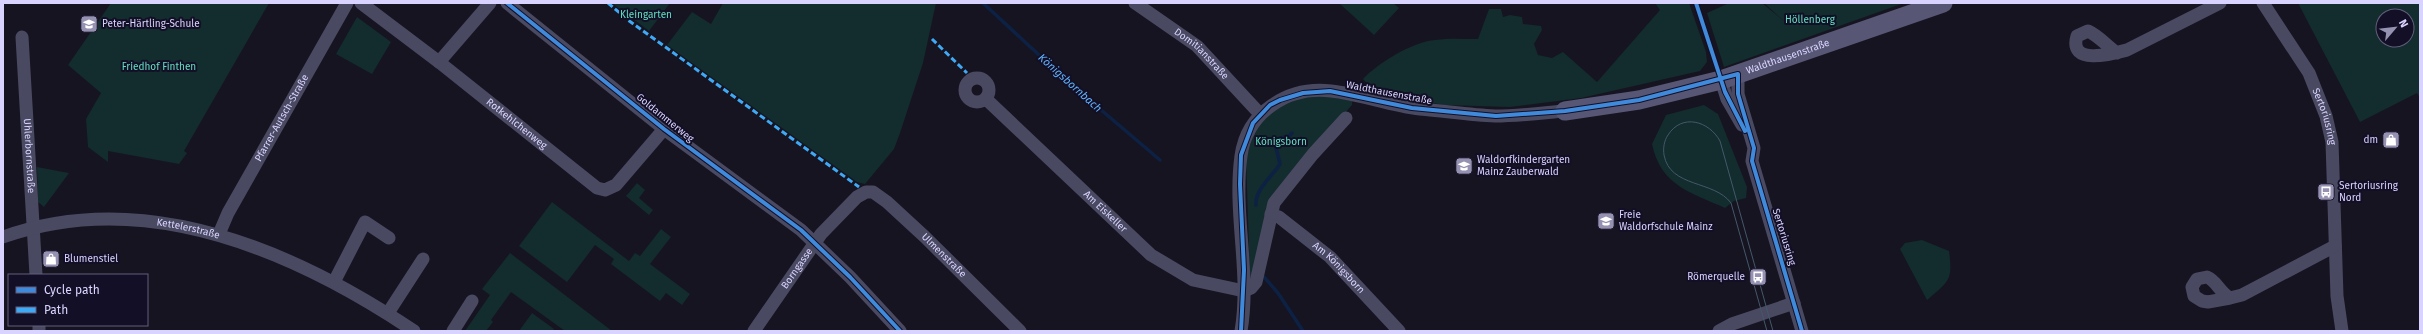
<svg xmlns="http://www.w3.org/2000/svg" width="2423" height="334" viewBox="0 0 2423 334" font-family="'Fira Sans',sans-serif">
<rect width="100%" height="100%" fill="#161421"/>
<path fill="#132c2d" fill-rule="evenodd" d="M111,3H269L184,151L187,153L179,164L108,151V162L88,147L86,119L101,93L68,65Z
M612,3H670L649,31Z
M723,3H936L923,63L900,133L894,149L865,184L857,182L667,45L692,12L711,24Z
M1339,3H1393L1399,8L1374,35Z
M1655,3H1689L1706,52L1707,62L1700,71L1581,98L1510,107L1444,105L1407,99L1374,91L1363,79C1378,63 1412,42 1435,40C1449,38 1463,39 1478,39L1489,9H1501L1503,17L1510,15L1522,17L1523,24L1541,26L1542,30L1534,44L1538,55L1552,58L1563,52L1597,82L1660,10Z
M1729,3H1762L1785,22L1764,3H1904L1724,67L1707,13Z
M2298,3H2420V98L2417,93L2360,122ZM2383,16H2407V40H2383Z
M357,17L391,42L372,74L336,54Z
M1307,96H1330L1352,101V105L1292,173L1250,278L1246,159L1254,131L1271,110Z
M1704,105L1718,114L1747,187L1746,198L1734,201L1725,208C1690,192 1661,186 1652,144L1666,115Z
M37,167L69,173L44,207L38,202Z
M637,183L645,190L639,198L653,210L649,215L626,196Z
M552,202L629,261L635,253L640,256L661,229L671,237L650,264L690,294L682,305L666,293L660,301L611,264L614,259L595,245L567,282L519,246Z
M1922,240L1949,251C1953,281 1949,281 1927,300L1900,249L1905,243Z
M510,253L612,331H565L511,292L491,320L493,322L486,331H465L490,295L482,289Z
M532,313L554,329L552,331H519Z"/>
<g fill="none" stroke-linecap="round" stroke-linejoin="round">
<path stroke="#0d2144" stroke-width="3.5" d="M983,3L1067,81L1160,160
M1256,205C1255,189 1272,177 1280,164L1275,143L1279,138L1288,137L1292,133
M1264,277L1278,293L1303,331"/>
<g stroke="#4a4962" stroke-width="13">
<path id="s1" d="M361,3L439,62L597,188L605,190L616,185L664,129"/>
<path d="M507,3L664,129L801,230L850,277L900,331"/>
<path id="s2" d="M1135,3L1197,46L1260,114"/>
<path id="s3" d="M2263,3L2309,73L2326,116L2332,142L2337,296L2342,331"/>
<path id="s4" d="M22,37L36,275"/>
<path d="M2117,53C2107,46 2099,36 2088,31L2077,36C2068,66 2112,54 2127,50L2220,3"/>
<path d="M439,62L490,3"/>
<path d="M1738,74V94L1754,148L1752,161L1802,331"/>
<circle cx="977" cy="90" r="12"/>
<path d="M1721,80L1727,99L1742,125"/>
<path id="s5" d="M986,99L1151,255L1193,280L1244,291"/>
<path id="s6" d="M1271,214L1279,217L1330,257L1399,331"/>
<path id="s7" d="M219,234L228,213L347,3"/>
<path id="s8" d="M3,237C146,186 296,252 414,331"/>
<path d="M334,282L365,222L389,238"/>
<path d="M1244,291L1251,288L1256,282L1274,203L1313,154L1346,118"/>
<path d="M2230,298L2208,302L2202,301L2194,296L2192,287L2197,279L2207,277C2217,281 2219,292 2230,298L2242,295L2335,246"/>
<path d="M388,313L423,259"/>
<path d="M39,325V331"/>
<path d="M453,331L472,301"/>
<path id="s9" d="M754,331L821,234L857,197L866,192H873L887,202L925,237L1020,331"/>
<path d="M1241,331C1251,273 1233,214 1241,156C1247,112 1288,86 1331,91C1361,94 1390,106 1420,109C1445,111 1470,115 1495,116C1518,116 1542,113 1565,111"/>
<path d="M1719,331L1732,324L1794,303"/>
</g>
<path stroke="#575674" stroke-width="19" id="s10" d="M1565,111L1639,100L1721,80L1943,3"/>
<path stroke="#43596b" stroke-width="1" d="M1767,331L1731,203C1714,180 1670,188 1664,155C1663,148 1664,141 1668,135C1682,113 1709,121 1720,141L1773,331"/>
<path stroke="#3fa9f5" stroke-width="3" stroke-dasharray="6 3" stroke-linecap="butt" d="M608,3L628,20L859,187
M932,39L967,73"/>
<defs>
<path id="cycleway" d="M507,3L664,129L801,230L850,277L900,331
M1696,3L1725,92L1745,131
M1241,331L1244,270L1240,184L1241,155L1253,123L1270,105L1280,100L1303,93L1330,91L1412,108L1496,116L1565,111L1639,100L1738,74V94L1754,148L1752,161L1802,331"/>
</defs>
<use href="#cycleway" stroke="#130f26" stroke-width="6"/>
<use href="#cycleway" stroke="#408adc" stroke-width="4"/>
</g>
<defs>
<symbol id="school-square" viewBox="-11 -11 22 22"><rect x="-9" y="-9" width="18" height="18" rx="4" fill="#9591b1" stroke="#130f26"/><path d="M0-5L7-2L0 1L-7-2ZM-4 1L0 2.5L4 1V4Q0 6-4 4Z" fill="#fff"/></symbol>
<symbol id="shop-square" viewBox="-11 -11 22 22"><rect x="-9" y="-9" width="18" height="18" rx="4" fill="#9591b1" stroke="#130f26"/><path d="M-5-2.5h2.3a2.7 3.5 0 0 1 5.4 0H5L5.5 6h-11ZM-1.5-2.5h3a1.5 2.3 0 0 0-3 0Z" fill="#fff"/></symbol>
<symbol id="bus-square" viewBox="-11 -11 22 22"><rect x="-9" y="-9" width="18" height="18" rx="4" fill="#9591b1" stroke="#130f26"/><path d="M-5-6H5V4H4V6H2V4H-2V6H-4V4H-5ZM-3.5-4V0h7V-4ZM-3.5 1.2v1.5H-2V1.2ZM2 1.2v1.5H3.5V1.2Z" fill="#fff"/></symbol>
</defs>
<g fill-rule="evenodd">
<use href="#school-square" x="79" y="14" width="20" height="20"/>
<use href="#shop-square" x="2381" y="130" width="20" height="20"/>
<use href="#school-square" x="1454" y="156" width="20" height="20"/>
<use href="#bus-square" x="2316" y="182" width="20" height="20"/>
<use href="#school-square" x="1596" y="211" width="20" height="20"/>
<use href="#shop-square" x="41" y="249" width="20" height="20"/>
<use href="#bus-square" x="1748" y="267" width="20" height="20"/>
</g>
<g text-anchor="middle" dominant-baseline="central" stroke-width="4" stroke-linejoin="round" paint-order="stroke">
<g font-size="10" fill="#5fe0c0" stroke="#130f26">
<text x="646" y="15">Kleingarten</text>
<text x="1810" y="20">Höllenberg</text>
<text x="159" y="67">Friedhof Finthen</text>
<text x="1281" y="142">Königsborn</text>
</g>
<g font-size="10" fill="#d9d4ff" stroke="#130f26" text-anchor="start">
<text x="102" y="24">Peter-Härtling-Schule</text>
<text x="2378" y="140" text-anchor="end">dm</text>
<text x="1477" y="160">Waldorfkindergarten<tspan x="1477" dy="12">Mainz Zauberwald</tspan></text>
<text x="2339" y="186">Sertoriusring<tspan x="2339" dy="12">Nord</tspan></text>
<text x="1619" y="215">Freie<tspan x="1619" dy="12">Waldorfschule Mainz</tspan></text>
<text x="64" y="259">Blumenstiel</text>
<text x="1745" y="277" text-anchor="end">Römerquelle</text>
</g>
<g font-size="10" fill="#d9d4ff" stroke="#130f26">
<text stroke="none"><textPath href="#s2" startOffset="84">Domitianstraße</textPath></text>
<text stroke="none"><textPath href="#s10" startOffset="230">Waldthausenstraße</textPath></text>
<text transform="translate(1389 93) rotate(11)">Waldthausenstraße</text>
<text stroke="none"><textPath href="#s3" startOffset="130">Sertoriusring</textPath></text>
<text stroke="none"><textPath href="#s7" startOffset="132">Pfarrer-Autsch-Straße</textPath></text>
<text transform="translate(665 118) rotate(39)">Goldammerweg</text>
<text stroke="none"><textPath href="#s1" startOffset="197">Rotkehlchenweg</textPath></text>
<text stroke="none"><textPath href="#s4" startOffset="119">Uhlerbornstraße</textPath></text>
<text stroke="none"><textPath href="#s5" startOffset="164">Am Eiskeller</textPath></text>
<text stroke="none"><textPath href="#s8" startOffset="188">Kettelerstraße</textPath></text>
<text transform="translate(1784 237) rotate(73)">Sertoriusring</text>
<text stroke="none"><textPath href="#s9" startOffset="282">Ulmenstraße</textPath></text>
<text stroke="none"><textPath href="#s9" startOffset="76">Borngasse</textPath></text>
<text stroke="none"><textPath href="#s6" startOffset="87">Am Königsborn</textPath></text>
</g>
<g font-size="11" font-style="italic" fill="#62b6ff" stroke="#130f26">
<text transform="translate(1070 83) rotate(42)">Königsbornbach</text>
</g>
</g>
<rect width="2423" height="334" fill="none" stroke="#d9d4ff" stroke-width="8"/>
<rect x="8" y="274" width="140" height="52" fill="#130f26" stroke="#625e7d"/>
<rect x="16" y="287" width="20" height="6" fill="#408adc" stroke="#625e7d"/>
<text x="44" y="294" font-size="12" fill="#d9d4ff">Cycle path</text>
<rect x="16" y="307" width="20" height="6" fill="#3fa9f5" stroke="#625e7d"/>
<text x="44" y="314" font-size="12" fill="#d9d4ff">Path</text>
<g transform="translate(2395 28) rotate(62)"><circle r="19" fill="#130f26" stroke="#625e7d"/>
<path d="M0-3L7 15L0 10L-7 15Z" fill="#9591b1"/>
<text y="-6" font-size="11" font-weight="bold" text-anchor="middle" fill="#d9d4ff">N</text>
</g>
</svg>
